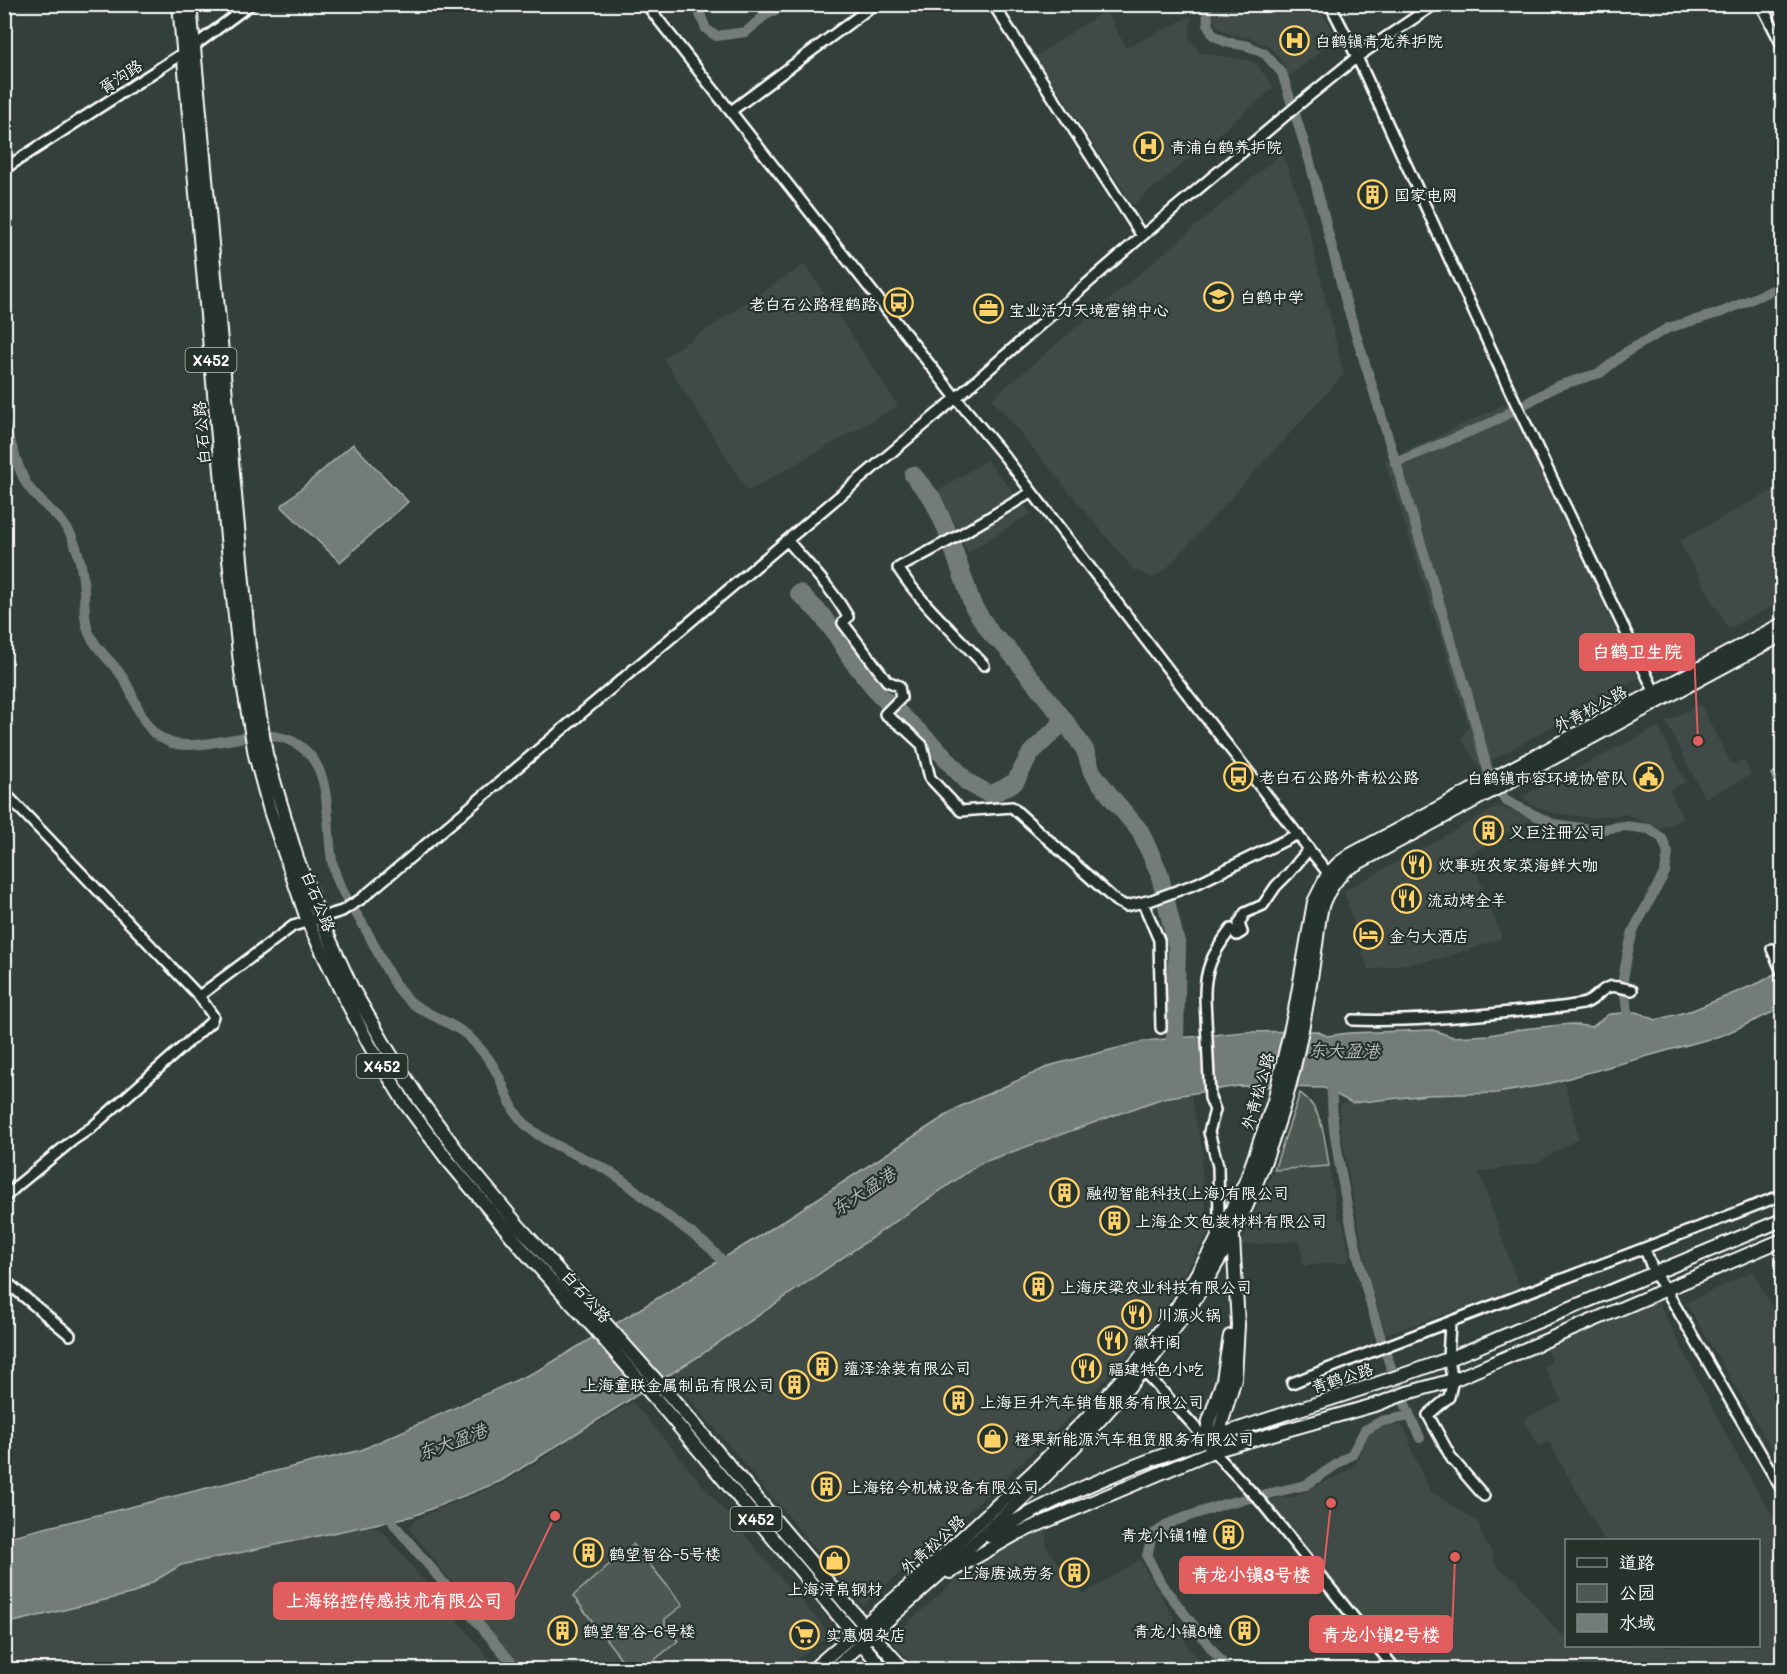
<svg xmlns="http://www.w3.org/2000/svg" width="1787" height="1674" viewBox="0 0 1787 1674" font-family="Mali,'LXGW WenKai TC',sans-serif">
<rect width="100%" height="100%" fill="#333f3a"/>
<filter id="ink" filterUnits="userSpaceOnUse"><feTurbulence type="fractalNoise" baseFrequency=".0167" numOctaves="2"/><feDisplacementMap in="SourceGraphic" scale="12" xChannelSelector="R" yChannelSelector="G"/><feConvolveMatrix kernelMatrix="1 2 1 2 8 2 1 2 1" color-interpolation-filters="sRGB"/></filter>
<g filter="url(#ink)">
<path fill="#404c47" d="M1211,5H1318L1337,38L1288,77L1285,66L1270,47L1249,37L1234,35L1223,31L1218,27L1213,19Z
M1106,10L1126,48L1191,16L1189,39L1201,53L1248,60L1257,65L1274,88L1133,205L1036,56Z
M1282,153L1306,219L1344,374L1166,569L1152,578L1134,570L992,399Z
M805,264L898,406L748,491L663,358Z
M1510,402L1638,678L1480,767L1461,739L1469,727L1385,461Z
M986,460L1031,513L967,553L961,534L937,492Z
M1782,485V601L1728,629L1679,541Z
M1700,704L1732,765L1744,760L1751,775L1705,798L1666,722Z
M1658,727L1686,782L1669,790L1683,819L1660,829L1626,814L1592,818L1553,813L1536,806L1521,797Z
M1499,806L1530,819L1470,855L1502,938L1444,958L1368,970L1344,891Z
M1564,1080L1579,1138L1537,1163L1479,1172L1520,1289L1386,1334L1369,1277L1352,1193L1340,1124V1104L1427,1095L1497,1093L1544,1085Z
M1191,1094L1204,1159L1201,1161L1206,1213L1211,1218L1208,1233L1170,1299L1141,1340L1074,1413L987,1495L863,1606L670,1375L981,1163L1163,1098Z
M1329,1166L1338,1219H1342L1350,1256L1349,1260L1347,1262L1303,1266L1300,1241L1241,1245L1274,1170Z
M1753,1271L1782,1327V1466L1686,1303Z
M1656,1298L1739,1459L1782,1531V1669H1402L1266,1501L1283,1497H1294L1347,1471L1360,1459L1365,1434L1381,1425L1389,1424L1400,1425L1405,1429L1410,1438L1411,1449L1430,1491L1479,1523L1482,1537L1492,1553L1495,1563L1501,1570L1520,1582L1518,1584L1561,1636L1566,1632V1646H1758V1540H1604L1549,1442L1539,1446L1523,1420L1562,1401L1544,1366L1552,1361L1545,1345Z
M633,1402L786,1584L830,1634L785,1669H523L411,1531L410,1526L416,1520L443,1507L502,1484L544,1458L573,1437Z
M368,1526L378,1529L384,1533L498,1669H5L4,1624L134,1593L180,1565Z
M1044,1527L1047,1532L1046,1545L1052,1555L1084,1594L1140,1560L1175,1620L1188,1648L1210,1669H917L890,1639L947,1588L972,1563L1014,1540Z"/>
<path fill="#4d5853" stroke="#a6aca9" stroke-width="1.5" d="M1782,768V796L1771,774Z
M1300,1093C1323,1108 1325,1141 1329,1166L1274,1170Z
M633,1544L683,1605L665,1619V1626L678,1641L643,1669H629L573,1596Z"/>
<path fill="#737b78" stroke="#abb0ae" stroke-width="1.5" d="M353,444L408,502L340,562L281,506Z
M1782,969V1008L1723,1035L1544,1085L1497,1093L1427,1095L1352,1103L1324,1088L1238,1086L1163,1098L981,1163L699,1356L501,1481L413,1516L181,1565L134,1593L5,1624L4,1538L361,1450L541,1369L763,1234L959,1107L1052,1065L1145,1041L1245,1032L1317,1031L1327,1036L1348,1033L1433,1030L1453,1037L1490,1035L1522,1029L1571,1024L1592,1027L1609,1014L1637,1012L1656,1020L1693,1010L1761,982Z"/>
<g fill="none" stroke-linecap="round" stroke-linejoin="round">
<path stroke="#737b78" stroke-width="10" d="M696,4L706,29L716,36L746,32L764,16L786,4
M1207,4L1208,25L1213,35L1226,42L1248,46L1265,54L1282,73L1310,162L1346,302L1466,689L1488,771L1506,801L1553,824L1597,830L1624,826L1649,829L1662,838L1668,853L1665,872L1633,931L1628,951L1623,979L1629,1025
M4,423C10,439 19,474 28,486C41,505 62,516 72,537C79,552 83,574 84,590C85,605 83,618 89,633C96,650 112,661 122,676C134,694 139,719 155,734C159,737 167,741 171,743C214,754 270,715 307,752C338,783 321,841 338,881C346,901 361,919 371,939C381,958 388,976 401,992C418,1014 446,1018 467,1035C480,1047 493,1063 500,1079C509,1098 511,1111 527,1126C552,1148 585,1156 612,1173C628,1183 642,1196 656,1207C673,1221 693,1233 710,1248C717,1255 724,1262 731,1270
M1395,463L1493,422L1557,386L1600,373L1628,351L1668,328L1722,312L1782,286
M1331,1078C1332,1095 1332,1112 1334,1129C1349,1233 1375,1342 1420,1438
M386,1511L396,1527L518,1670
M1228,1670L1160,1582L1147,1556L1152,1535L1172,1522L1224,1504L1306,1485L1352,1454L1365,1430L1382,1421L1410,1416"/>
<path stroke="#737b78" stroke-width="18" d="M913,475L932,498L946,528L973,606L992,635L1005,646L1019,663L1062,717L1085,750L1092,772L1112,798L1140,831L1159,872L1177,947L1175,1038
M799,593L820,613L837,636L852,660L881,696L942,754L967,782L991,795L1015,782L1031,753L1064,721"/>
<defs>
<path id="minor" d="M646,4L956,398L1005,457L1191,699L1331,877
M993,4L1142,236
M1330,4L1357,57L1511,393L1657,697
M1761,4L1782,45
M731,111L875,4
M4,169L194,46L251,4
M787,540C808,565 832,588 848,617L843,623L887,681L899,686L901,698L885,714L906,730L922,745L930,778L961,811L1012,807L1116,901L1126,906L1152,900L1198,883L1298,834
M984,665C955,633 922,605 898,568L958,536L1032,492
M4,792L199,996L293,926L342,911L361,899L956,398L1142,236L1304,100L1357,57L1435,4
M1143,903L1159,940L1161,1028
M1772,949L1782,972
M1353,1020C1402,1022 1451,1018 1500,1013C1527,1010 1555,1009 1582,1004C1594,1002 1598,991 1609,987C1615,985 1625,989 1632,990
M4,1198L18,1185L73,1140L91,1128L211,1022L213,1016L199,996
M1217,1234L1219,1217L1218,1166L1209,1132L1215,1110L1210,1098L1205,999C1204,969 1213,953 1231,929L1237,935L1242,932L1239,924L1245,913L1263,905L1276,886L1289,873L1309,849
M1645,1249L1654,1273L1666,1290L1782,1490
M4,1280L70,1335
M1450,1323L1448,1359L1453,1380L1449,1397L1428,1415L1452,1459L1484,1496
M1138,1365L1194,1426L1213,1451L1261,1502L1396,1670
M1292,1383C1455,1318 1620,1259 1782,1195"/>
<path id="major" d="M179,4L229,560L241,672L255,755L270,811L308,922L340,989L370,1046L405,1103L446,1158L525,1252L594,1328L660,1404L884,1670
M190,4L249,647L266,754L297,858L320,918L352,988L386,1047L419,1099L464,1160L517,1224L671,1397L863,1624L904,1670
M1217,1438L1235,1378L1238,1325L1233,1237
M1205,1440L1209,1421L1223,1380L1230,1336
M989,1536C1132,1451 1294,1416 1448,1359C1486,1344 1524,1327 1561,1312C1635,1281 1709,1250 1782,1220
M950,1572L1016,1534L1213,1451L1378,1404L1407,1393L1453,1380L1782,1240
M812,1670L915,1581L1032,1473L1088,1417L1136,1363L1178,1306L1214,1245L1246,1181L1274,1101L1295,1010L1314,902L1328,874L1339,863L1352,854L1782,624
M832,1670C989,1527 1174,1386 1256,1184C1272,1143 1287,1101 1296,1058C1304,1023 1310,987 1315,951C1318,936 1318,918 1323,903C1328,890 1336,880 1345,870L1782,635"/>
</defs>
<use href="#minor" stroke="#fff" stroke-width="14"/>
<use href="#major" stroke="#fff" stroke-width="16"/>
<use href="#minor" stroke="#26332d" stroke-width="9"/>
<use href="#major" stroke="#26332d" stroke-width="12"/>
</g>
</g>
<defs>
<symbol id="hospital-ring" viewBox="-11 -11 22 22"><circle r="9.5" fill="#26332d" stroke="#ffd166" stroke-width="1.5"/><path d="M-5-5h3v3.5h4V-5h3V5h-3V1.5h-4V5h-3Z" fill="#ffd166"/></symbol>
<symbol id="building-ring" viewBox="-11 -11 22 22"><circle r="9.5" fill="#26332d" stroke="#ffd166" stroke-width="1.5"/><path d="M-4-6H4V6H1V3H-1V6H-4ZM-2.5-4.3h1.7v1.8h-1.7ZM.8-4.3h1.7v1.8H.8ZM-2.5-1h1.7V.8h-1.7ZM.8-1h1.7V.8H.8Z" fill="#ffd166"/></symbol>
<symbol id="school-ring" viewBox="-11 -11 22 22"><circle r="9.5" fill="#26332d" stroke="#ffd166" stroke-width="1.5"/><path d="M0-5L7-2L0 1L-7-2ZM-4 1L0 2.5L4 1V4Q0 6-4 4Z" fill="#ffd166"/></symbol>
<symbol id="bus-ring" viewBox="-11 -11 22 22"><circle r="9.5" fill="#26332d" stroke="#ffd166" stroke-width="1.5"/><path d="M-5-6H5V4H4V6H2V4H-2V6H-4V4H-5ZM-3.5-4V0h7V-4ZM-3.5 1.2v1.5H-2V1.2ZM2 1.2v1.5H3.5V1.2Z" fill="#ffd166"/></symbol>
<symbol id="office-ring" viewBox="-11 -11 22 22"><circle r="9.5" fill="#26332d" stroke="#ffd166" stroke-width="1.5"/><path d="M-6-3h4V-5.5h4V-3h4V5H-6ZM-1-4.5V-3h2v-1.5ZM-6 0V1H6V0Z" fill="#ffd166"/></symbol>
<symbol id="civic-ring" viewBox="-11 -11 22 22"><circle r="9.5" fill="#26332d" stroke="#ffd166" stroke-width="1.5"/><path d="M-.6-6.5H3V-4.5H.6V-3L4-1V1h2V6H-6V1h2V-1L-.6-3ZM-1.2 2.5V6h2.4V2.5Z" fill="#ffd166"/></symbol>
<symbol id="restaurant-ring" viewBox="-11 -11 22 22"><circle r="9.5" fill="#26332d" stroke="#ffd166" stroke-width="1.5"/><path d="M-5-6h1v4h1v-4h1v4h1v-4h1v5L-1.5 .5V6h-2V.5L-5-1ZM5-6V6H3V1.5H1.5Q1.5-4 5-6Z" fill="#ffd166"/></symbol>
<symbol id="hotel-ring" viewBox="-11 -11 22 22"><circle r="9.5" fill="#26332d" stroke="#ffd166" stroke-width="1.5"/><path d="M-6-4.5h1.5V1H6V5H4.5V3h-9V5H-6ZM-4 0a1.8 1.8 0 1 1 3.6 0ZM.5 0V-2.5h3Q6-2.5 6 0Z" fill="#ffd166"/></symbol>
<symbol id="shop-ring" viewBox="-11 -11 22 22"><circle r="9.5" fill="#26332d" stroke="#ffd166" stroke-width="1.5"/><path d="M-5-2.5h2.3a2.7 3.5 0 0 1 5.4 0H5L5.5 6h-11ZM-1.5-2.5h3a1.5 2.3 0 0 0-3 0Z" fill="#ffd166"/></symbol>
<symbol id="supermarket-ring" viewBox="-11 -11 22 22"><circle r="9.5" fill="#26332d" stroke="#ffd166" stroke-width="1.5"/><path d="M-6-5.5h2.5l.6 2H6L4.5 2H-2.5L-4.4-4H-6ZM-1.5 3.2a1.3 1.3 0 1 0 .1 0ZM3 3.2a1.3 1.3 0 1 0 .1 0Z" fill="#ffd166"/></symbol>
</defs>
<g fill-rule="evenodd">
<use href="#hospital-ring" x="1278" y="24" width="33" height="33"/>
<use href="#hospital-ring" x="1132" y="130" width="33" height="33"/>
<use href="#building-ring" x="1356" y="178" width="33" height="33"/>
<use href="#school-ring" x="1202" y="280" width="33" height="33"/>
<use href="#bus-ring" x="882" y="286" width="33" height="33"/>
<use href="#office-ring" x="972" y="292" width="33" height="33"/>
<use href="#bus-ring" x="1222" y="760" width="33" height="33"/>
<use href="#civic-ring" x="1632" y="760" width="33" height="33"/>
<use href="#building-ring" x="1472" y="814" width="33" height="33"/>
<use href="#restaurant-ring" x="1400" y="848" width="33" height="33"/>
<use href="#restaurant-ring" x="1390" y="882" width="33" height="33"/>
<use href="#hotel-ring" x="1352" y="918" width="33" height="33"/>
<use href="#building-ring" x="1048" y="1176" width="33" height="33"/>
<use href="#building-ring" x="1098" y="1204" width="33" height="33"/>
<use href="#building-ring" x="1022" y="1270" width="33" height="33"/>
<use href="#restaurant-ring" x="1120" y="1298" width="33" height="33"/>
<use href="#restaurant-ring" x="1096" y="1324" width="33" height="33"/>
<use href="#building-ring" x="806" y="1350" width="33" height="33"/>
<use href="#restaurant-ring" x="1070" y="1352" width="33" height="33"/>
<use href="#building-ring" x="778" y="1368" width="33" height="33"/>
<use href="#building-ring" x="942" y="1384" width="33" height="33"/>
<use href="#shop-ring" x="976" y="1422" width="33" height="33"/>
<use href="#building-ring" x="810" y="1470" width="33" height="33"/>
<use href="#building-ring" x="1212" y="1518" width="33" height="33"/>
<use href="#building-ring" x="572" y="1536" width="33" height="33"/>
<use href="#shop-ring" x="818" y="1544" width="33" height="33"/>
<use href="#building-ring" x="1058" y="1556" width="33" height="33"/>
<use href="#building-ring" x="546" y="1614" width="33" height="33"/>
<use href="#building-ring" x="1228" y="1614" width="33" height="33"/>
<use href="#supermarket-ring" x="788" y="1618" width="33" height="33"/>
</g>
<g text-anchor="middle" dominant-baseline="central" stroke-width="4.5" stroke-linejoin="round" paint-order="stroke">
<g fill="#26332d" stroke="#bec2c0" stroke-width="1.5">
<rect x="185.5" y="348" width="51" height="24" rx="4.5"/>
<rect x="356.5" y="1054" width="51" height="24" rx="4.5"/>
<rect x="730.5" y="1507" width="51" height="24" rx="4.5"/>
</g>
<g font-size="15" font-weight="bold" fill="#fff">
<text x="211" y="360">X452</text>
<text x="382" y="1066">X452</text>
<text x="756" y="1519">X452</text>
</g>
<g font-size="16" fill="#fff" stroke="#26332d" text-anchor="start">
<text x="1315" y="40">白鹤镇青龙养护院</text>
<text x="1170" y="146">青浦白鹤养护院</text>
<text x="1394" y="194">国家电网</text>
<text x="1240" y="296">白鹤中学</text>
<text x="877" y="303" text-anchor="end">老白石公路程鹤路</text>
<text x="1009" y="309">宝业活力天境营销中心</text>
<text x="1259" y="776">老白石公路外青松公路</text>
<text x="1627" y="777" text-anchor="end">白鹤镇市容环境协管队</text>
<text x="1509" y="831">义巨注册公司</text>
<text x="1438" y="864">炊事班农家菜海鲜大咖</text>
<text x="1427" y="899">流动烤全羊</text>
<text x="1389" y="935">金勺大酒店</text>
<text x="1086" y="1192">融彻智能科技(上海)有限公司</text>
<text x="1135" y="1220">上海企文包装材料有限公司</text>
<text x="1060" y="1286">上海庆梁农业科技有限公司</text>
<text x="1157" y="1314">川源火锅</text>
<text x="1133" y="1341">徽轩阁</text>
<text x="843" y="1367">蕴泽涂装有限公司</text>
<text x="1108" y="1368">福建特色小吃</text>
<text x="774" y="1384" text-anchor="end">上海童联金属制品有限公司</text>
<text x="980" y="1401">上海巨升汽车销售服务有限公司</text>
<text x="1014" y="1438">橙果新能源汽车租赁服务有限公司</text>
<text x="847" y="1486">上海铭今机械设备有限公司</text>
<text x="1208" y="1534" text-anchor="end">青龙小镇1幢</text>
<text x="609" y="1553">鹤望智谷-5号楼</text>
<text x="1054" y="1572" text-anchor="end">上海赓诚劳务</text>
<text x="835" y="1588" text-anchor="middle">上海浔帛钢材</text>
<text x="583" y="1630">鹤望智谷-6号楼</text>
<text x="1223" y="1630" text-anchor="end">青龙小镇8幢</text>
<text x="826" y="1634">实惠烟杂店</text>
</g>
<g font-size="16" fill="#fff" stroke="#26332d">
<text transform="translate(120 76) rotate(-33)">胥沟路</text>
<text transform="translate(201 433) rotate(-95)">白石公路</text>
<text transform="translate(1590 708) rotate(-28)">外青松公路</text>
<text transform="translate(319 901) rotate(68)">白石公路</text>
<text transform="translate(1257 1091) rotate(-74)">外青松公路</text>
<text transform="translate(587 1296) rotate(48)">白石公路</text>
<text transform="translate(1342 1377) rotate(-18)">青鹤公路</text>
<text transform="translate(932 1544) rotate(-42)">外青松公路</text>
</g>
<g font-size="18" font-style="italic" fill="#b9bdbc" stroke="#26332d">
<text transform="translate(1344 1050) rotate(1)">东大盈港</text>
<text transform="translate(863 1191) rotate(-33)">东大盈港</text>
<text transform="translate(452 1441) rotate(-20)">东大盈港</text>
</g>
</g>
<path fill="none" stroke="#e05e5e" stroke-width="2" d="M1698 741L1694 652M1331 1503L1323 1575M555 1516L514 1601M1455 1557L1452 1634"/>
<g fill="#e05e5e" stroke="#26332d" stroke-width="2">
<circle cx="1698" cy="741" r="6"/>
<circle cx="1331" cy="1503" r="6"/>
<circle cx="555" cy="1516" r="6"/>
<circle cx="1455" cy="1557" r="6"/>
</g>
<g fill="#e05e5e" stroke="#e05e5e" stroke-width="2">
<rect x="1580" y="634" width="114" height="36" rx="6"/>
<rect x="1180" y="1557" width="143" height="36" rx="6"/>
<rect x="274" y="1583" width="240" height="36" rx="6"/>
<rect x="1310" y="1616" width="142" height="36" rx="6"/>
</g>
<g font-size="18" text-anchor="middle" font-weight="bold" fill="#fff">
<text x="1637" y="658">白鹤卫生院</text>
<text x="1251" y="1581">青龙小镇3号楼</text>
<text x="394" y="1607">上海铭控传感技术有限公司</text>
<text x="1381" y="1641">青龙小镇2号楼</text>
</g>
<rect width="1787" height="1674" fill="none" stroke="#26332d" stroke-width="24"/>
<rect x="12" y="12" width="1763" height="1650" fill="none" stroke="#fff" stroke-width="2" filter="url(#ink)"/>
<rect x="1565" y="1539" width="195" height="108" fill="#26332d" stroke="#7d8581" stroke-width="1.5"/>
<rect x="1577" y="1558" width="30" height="9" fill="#26332d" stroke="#7d8581" stroke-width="1.5"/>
<text x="1619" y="1569" font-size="18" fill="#ffffff">道路</text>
<rect x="1577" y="1584" width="30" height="18" fill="#4d5853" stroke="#7d8581" stroke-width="1.5"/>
<text x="1619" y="1599" font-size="18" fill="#ffffff">公园</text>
<rect x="1577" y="1614" width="30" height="18" fill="#737b78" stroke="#7d8581" stroke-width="1.5"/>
<text x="1619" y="1629" font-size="18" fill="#ffffff">水域</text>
</svg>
